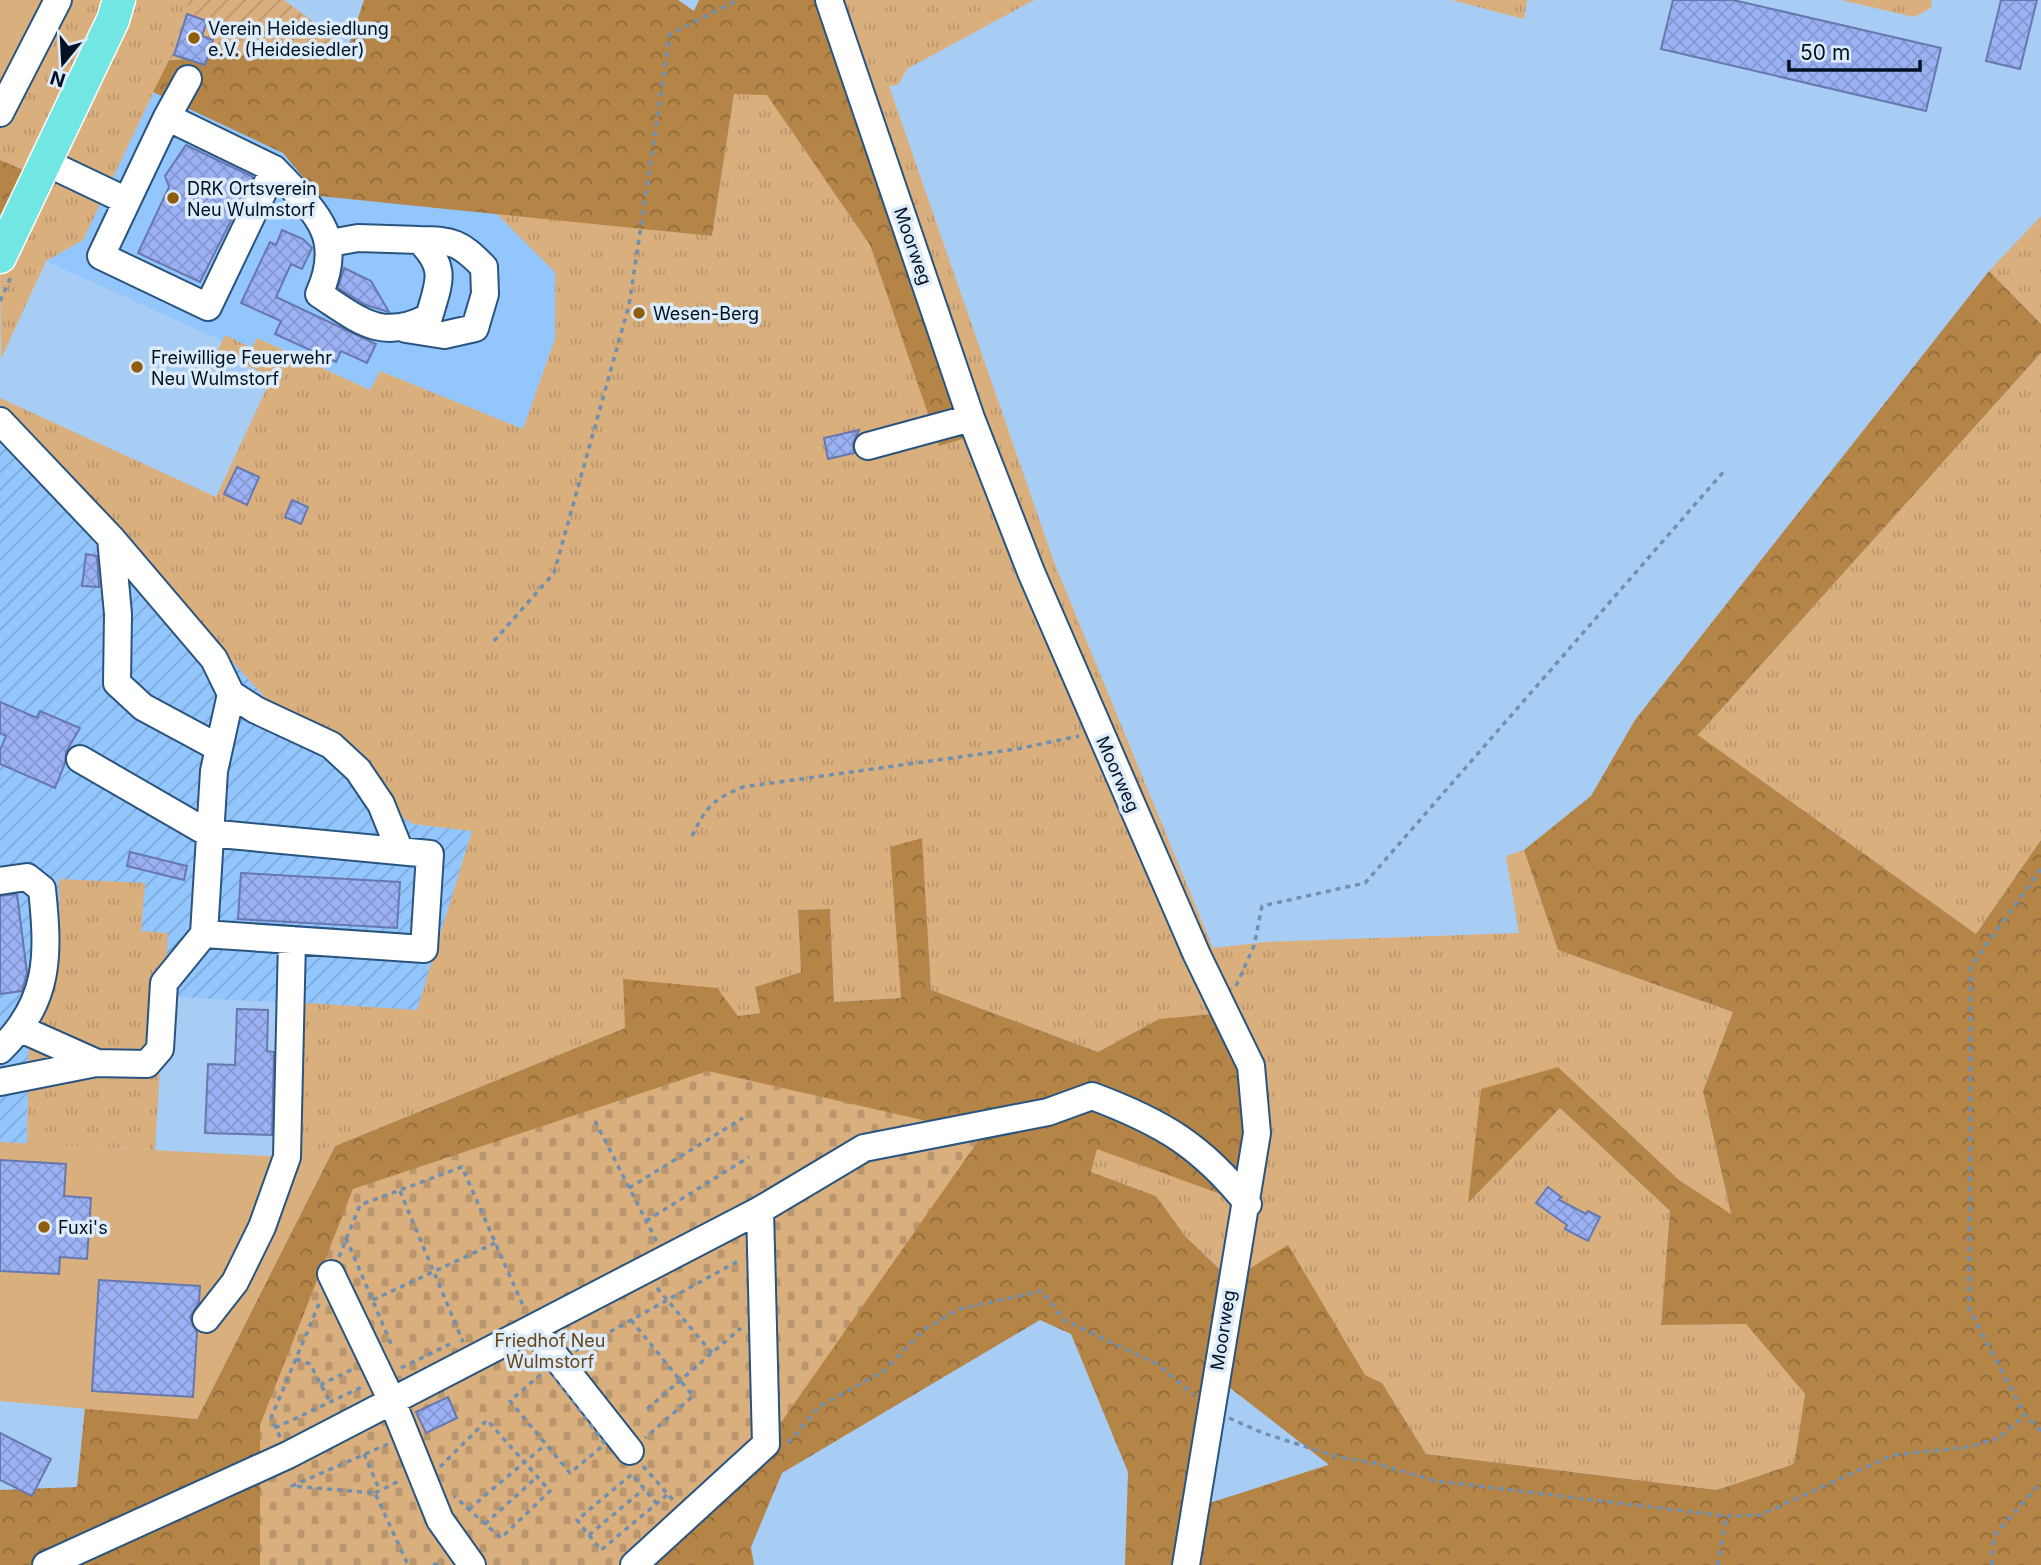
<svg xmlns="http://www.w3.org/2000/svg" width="2041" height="1565" viewBox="0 0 2041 1565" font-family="Inter,sans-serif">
<defs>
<pattern id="industrial-furrows" width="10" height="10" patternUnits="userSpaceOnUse" patternTransform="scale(1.75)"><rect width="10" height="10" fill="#92c6fd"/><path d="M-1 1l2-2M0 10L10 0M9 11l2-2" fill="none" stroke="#7ca9d9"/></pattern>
<pattern id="grass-tufts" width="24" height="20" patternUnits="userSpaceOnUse" patternTransform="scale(1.75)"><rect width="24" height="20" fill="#daaf7e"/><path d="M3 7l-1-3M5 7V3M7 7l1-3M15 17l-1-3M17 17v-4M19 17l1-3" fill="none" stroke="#b9966d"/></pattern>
<pattern id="forest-crowns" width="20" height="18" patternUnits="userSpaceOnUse" patternTransform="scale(1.75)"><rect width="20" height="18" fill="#b58447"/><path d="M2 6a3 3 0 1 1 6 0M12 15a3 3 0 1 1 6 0" fill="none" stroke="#916b3b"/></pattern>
<pattern id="cemetery-stones" width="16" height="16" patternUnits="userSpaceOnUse" patternTransform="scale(1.75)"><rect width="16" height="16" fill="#daaf7e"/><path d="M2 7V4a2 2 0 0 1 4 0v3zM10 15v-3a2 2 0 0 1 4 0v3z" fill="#b9966d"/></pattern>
<pattern id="garden-furrows" width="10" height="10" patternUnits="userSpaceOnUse" patternTransform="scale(1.75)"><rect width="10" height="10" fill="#daaf7e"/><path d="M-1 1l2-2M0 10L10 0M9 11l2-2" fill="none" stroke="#b9966d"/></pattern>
<pattern id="building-cross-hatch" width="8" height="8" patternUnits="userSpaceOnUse" patternTransform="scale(1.75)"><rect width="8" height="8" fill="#9bb1f3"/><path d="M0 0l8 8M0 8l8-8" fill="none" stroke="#8497d0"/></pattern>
</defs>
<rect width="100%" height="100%" fill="#a8cdf5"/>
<path fill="#92c6fd" d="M153,92L283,153L320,196L495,212L555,272V339L523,429L380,371L371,390L258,338L252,348L225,335L222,341L46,261L83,240Z"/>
<path fill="url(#industrial-furrows)" d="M0,404L270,703L413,824L472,831L417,1010L162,996L167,933L60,931L57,966L29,1033L27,1144L0,1142Z"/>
<path fill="url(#grass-tufts)" d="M58,0H189L169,60L83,240L46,261L1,359L0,257L38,176L0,160V113Z
M829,0H1034L907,69L898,85L889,86L1054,562L1213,948L1266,942L1519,933L1506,856L1524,850L1558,950L1733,1012L1703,1091L1731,1215L1679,1180L1558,1067L1468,1201L1560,1108L1670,1211L1661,1325L1746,1324L1805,1394L1794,1464L1717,1490L1426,1454L1382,1383L1365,1376L1288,1246L1232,1280L1185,1236L1156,1196L1091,1172L1096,1149L1159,1019L1098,1052L931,990L921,839L890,848L902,998L834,1002L830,909L798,910L801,972L755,987L760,1013L738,1016L623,979L625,1028L335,1146L287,1157L290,1002L417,1010L472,831L413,824L396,813L270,703L0,404V398L216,497L272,377L217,352L225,335L252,348L257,338L370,390L380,371L523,429L555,339V272L495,212L712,236L734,94H767L870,245L939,445L976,435Z
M1451,0H1527L1524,19Z
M1841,0H1932L1931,8L1914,17Z
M2041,216V324L1989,271Z
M2041,353V840L1976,934L1698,735Z
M59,879L145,883L141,931L168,933L155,1150L27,1144L29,1033L57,966L60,931Z"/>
<path fill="url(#forest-crowns)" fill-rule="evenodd" d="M364,0H678L694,11L699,0H829L977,435L939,446L870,245L767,95L734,94L712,236L319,196L283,153L153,92L169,60L348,48Z
M0,160L38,176L0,257Z
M1989,271L2041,324V353L1698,735L1976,934L2041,840V1565H1125L1128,1472L1071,1334L1040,1320L782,1473L751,1547L754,1565H634L260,1425V1565H0V1490L77,1487L85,1407L197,1419L335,1146L625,1028L623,979L717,988L738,1016L760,1013L755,987L801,972L798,910L830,909L834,1002L901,998L890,847L922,838L931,990L1098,1052L1159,1019L1224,1013L1251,1066L1248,1204L1097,1149L1091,1172L1156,1196L1185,1236L1231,1280L1288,1245L1365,1375L1382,1383L1426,1454L1717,1490L1794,1464L1805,1394L1746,1324L1661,1325L1670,1211L1560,1108L1468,1203L1481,1089L1558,1067L1679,1180L1731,1214L1703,1091L1733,1012L1558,950L1524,850L1591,796L1635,720ZM1216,1377L1328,1464V1465L1194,1508Z"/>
<path fill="url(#cemetery-stones)" d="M708,1071L983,1134L766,1444L634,1565H260V1425L353,1189Z"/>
<path fill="#daaf7e" d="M0,0H58L0,113Z
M0,1142L287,1157L335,1146L197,1419L0,1401Z"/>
<path fill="url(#garden-furrows)" d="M189,0H284L349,48L169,60Z"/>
<path fill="url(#building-cross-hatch)" stroke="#6878af" stroke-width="2" d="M1673,0H1733L1941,48L1926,111L1661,49Z
M2001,0H2037L2020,69L1986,61Z
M187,14L207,21L202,36L213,40L205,65L174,55Z
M186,145L253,177L200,282L138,253L169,187L165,176Z
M282,230L303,239L312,248L302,269L291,264L276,297L376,344L367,363L341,351L336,362L275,334L281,321L241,303L270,242L276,245Z
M344,268L371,281L389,312L366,305L338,288Z
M859,430L853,443L854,453L828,459L824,438Z
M237,467L259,477L247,505L224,494Z
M292,500L308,507L301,524L285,517Z
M86,554L97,556L99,587L82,586Z
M0,702L37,718L40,711L80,728L66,752L65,763L55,788L0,764V750L6,736L0,733Z
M130,852L187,866L184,880L127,866Z
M241,873L400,882L397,928L238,919Z
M17,894L27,973L22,991L0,994V896Z
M237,1009L268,1010L267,1051L274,1052L272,1135L205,1133L208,1064L235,1065Z
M0,1160L66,1164L64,1196L91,1198L87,1259L60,1257L59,1274L0,1271Z
M1548,1187L1561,1197L1559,1200L1586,1214L1588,1211L1600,1217L1588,1241L1565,1229L1567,1225L1536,1203Z
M99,1280L200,1286L199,1302L190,1317L197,1332L193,1397L92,1391Z
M448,1397L457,1418L426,1433L416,1412Z
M0,1433L51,1459L32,1496L0,1480Z"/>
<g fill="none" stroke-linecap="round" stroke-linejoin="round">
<defs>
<path id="minor" d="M829,0L971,418L1031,572L1197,955L1251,1066L1257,1133L1186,1565
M0,113L58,0
M167,117L188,79
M45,162L127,201L101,256L208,307L274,169L167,117L127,201
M274,169C313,210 346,234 319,294C359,320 381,342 429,317C439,282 448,268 419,240L358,238L330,243
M406,329L444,335L475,328L485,294L484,267C460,243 454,240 419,240
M0,421L111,538L214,659L231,694L256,710L331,745L358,770L381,804L400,851
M868,446L971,418
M111,538L118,614L117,683L143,707L219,748
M80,759L208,833L430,854L424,949L204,934L214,771L231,694
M0,881L27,877L42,889C49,955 50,1002 0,1050
M21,1029L95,1062
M0,1082L96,1063L147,1064L160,1049L164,983L204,934
M331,1274L392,1401L440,1520L472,1565
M206,1319L235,1282L262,1227L287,1157L292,940
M533,1328L630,1451
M46,1565L288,1455L760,1210L864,1148L1048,1112L1092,1096C1162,1122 1202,1146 1248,1204
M634,1565L766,1444L760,1210"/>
<path id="major" d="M0,257L113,20L119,0"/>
</defs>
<use href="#minor" stroke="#29547f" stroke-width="30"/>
<use href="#major" stroke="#fff" stroke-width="35"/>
<path stroke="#718faf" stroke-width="3.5" stroke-dasharray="5 5" stroke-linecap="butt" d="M0,301L11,277
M494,641L554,573L629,305L670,34L738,0
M692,836C707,806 712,800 743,787L1017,749L1079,736
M2041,869L1971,966L1969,1309L2025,1415L2041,1431
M1236,986L1254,946L1262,906L1365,883L1725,470
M595,1121L657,1242
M629,1188L743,1118
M400,1191L463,1342
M646,1221L749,1157
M346,1238L392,1346
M339,1257L360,1205L462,1167L524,1308
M657,1288L712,1353
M373,1300L495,1243
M631,1320L693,1396L645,1438
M575,1351L740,1260
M296,1359L310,1364L330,1402
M401,1368L450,1344
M548,1368L605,1444L570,1473L510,1401Z
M320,1385L353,1369
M647,1409L741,1328
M1229,1418L1263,1433L1338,1457L1374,1463L1436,1481L1726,1516L1760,1515L1893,1455L1969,1447L1999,1438L2025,1415
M275,1428L362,1387
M280,1437L271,1418L321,1299
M788,1443L820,1406L884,1371L923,1330L959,1309L1042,1291L1064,1320L1157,1364L1194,1395
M388,1444L292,1486L375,1493L408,1565
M364,1454L380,1491
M643,1466L673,1500
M440,1467L487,1420L550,1491L501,1538L454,1496
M375,1493L401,1480
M657,1504L632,1474L577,1520L601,1550L668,1494
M469,1509L545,1445
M485,1524L537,1477
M589,1535L644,1489
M433,1565L443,1561
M1718,1565L1726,1516
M1992,1565L1994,1536L2041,1482"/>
<use href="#minor" stroke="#fff" stroke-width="26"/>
<use href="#major" stroke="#72e6e2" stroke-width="32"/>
</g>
<g fill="#905c0d" stroke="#ddecfb" stroke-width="2.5">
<circle cx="194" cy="38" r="7"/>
<circle cx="173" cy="198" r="7"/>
<circle cx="639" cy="313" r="7"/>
<circle cx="137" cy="367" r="7"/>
<circle cx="44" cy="1227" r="7"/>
</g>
<g text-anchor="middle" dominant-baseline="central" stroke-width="7" stroke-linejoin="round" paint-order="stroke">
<g font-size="18" fill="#021122" stroke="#ddecfb" text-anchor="start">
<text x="208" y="28">Verein Heidesiedlung<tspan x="208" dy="21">e.V. (Heidesiedler)</tspan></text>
<text x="187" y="188">DRK Ortsverein<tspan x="187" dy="21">Neu Wulmstorf</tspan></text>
<text x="653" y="313">Wesen-Berg</text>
<text x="151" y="357">Freiwillige Feuerwehr<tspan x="151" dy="21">Neu Wulmstorf</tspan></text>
<text x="58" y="1227">Fuxi's</text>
</g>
<g font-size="18" fill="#021122" stroke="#ddecfb">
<text transform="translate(913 246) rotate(71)">Moorweg</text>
<text transform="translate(1118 774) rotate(66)">Moorweg</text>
<text transform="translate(1223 1330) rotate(-81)">Moorweg</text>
</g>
<g font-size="18" fill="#664415" stroke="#ddecfb">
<text x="550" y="1340">Friedhof Neu<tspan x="550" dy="21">Wulmstorf</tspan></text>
</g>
</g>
<g transform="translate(63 63) rotate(198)" stroke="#ddecfb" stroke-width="5" paint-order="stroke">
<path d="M0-5L12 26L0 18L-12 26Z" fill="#021122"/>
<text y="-10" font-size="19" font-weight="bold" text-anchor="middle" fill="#021122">N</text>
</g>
<path d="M1789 60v10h131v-10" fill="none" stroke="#021122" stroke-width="3.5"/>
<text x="1800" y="60" font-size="21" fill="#021122" stroke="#ddecfb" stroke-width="5" paint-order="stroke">50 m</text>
</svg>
